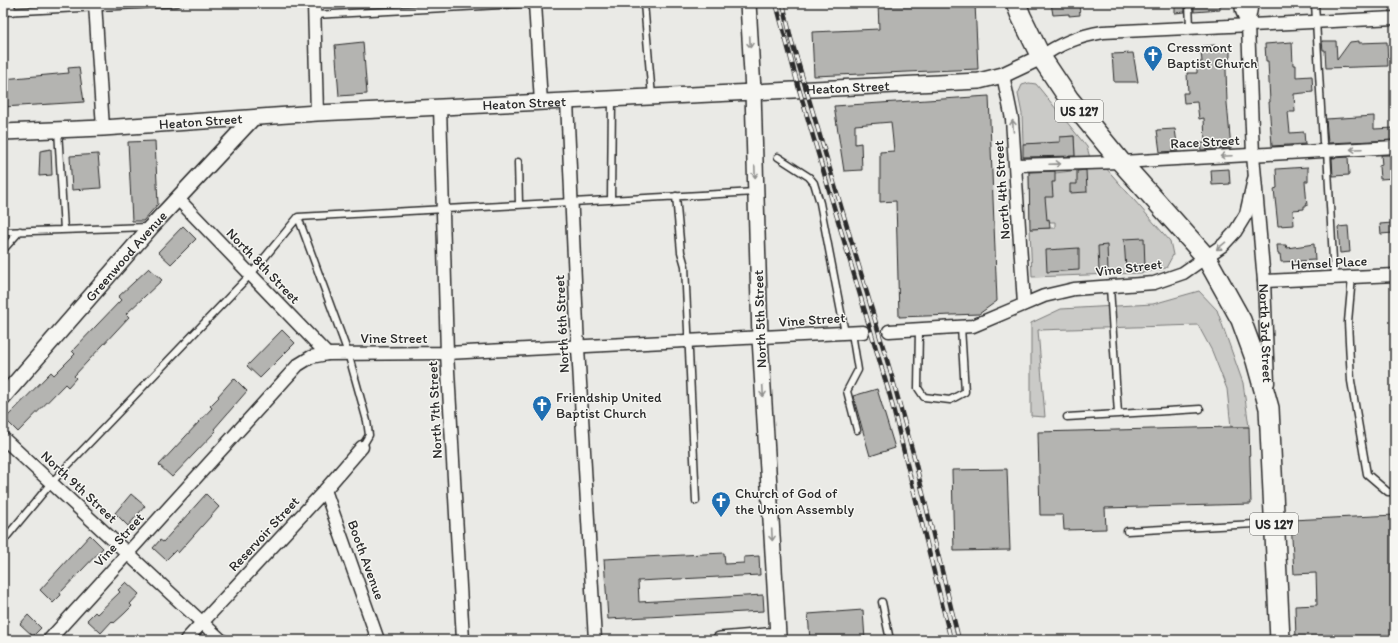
<svg xmlns="http://www.w3.org/2000/svg" width="1398" height="643" viewBox="0 0 1398 643" font-family="Itim,sans-serif">
<rect width="100%" height="100%" fill="#eaeae6"/>
<filter id="ink" filterUnits="userSpaceOnUse"><feTurbulence type="fractalNoise" baseFrequency=".025" numOctaves="2"/><feDisplacementMap in="SourceGraphic" scale="8" xChannelSelector="R" yChannelSelector="G"/><feConvolveMatrix kernelMatrix="1 2 1 2 8 2 1 2 1" color-interpolation-filters="sRGB"/></filter>
<g filter="url(#ink)">
<path fill="#cacac7" stroke="#7a7a79" d="M1029,83L1036,84L1087,147L1090,158H1075L1074,136L1060,137L1061,158L1048,159L1047,143L1023,144L1022,114L1018,94L1022,85Z
M1105,167L1170,241L1173,255L1166,268L1141,273L1032,277L1030,229L1055,228V222H1050L1049,220H1030L1029,172L1055,173Z
M1199,291L1217,310L1243,383L1249,427H1231L1227,389L1212,351L1198,325L1038,330L1045,417L1031,416V323L1061,309L1153,304Z"/>
<path fill="#b4b4b1" stroke="#2b2b2b" d="M878,3H975L978,69L814,76L812,32L879,29Z
M1051,3H1079L1080,15L1069,16V14L1053,15Z
M1175,3H1185V12L1175,13Z
M1194,3H1220V10L1194,12Z
M1322,41H1336L1337,60L1350,42L1359,41V43L1387,42L1388,66L1326,68L1325,50H1323Z
M363,42L367,94L339,96L335,45Z
M1292,42L1293,65H1296V77L1312,76L1313,92L1294,94L1295,112H1288L1290,133L1304,132L1305,144L1272,146L1269,102H1270L1268,61H1266L1265,44Z
M1215,45V50L1230,49V58L1226,59V70L1227,103L1231,148L1201,150L1200,143H1205L1204,118L1199,119L1197,102L1184,103L1183,93H1188L1187,73H1197V62H1202L1201,51L1204,50L1203,46Z
M1133,53L1138,82H1114L1112,54Z
M79,67L84,102L3,107V79L69,73L68,68Z
M989,96L997,301L979,314L899,317L896,201L880,202V152L894,151L891,122L855,125V144L861,143L862,170L844,171L834,106Z
M1374,116V129L1395,128V140L1328,143L1326,119Z
M1175,129L1178,151L1160,152L1157,130Z
M1074,136L1075,156L1023,157V144L1060,142V137Z
M155,141L158,204L143,221H132L128,142Z
M51,149L52,175L39,176L40,151Z
M98,154L101,188L72,190L70,156Z
M1381,155H1395V178L1380,179L1379,166L1382,165Z
M1348,157L1349,175L1333,176L1332,158Z
M1308,167V181H1305L1307,206H1304V209L1293,210L1294,225L1278,226L1274,189L1277,188L1276,169Z
M1229,169L1230,184L1212,185L1211,170Z
M1086,170L1087,192L1070,193V184H1077V171Z
M1055,171V182H1052L1053,197H1045L1047,220L1049,219L1050,228L1030,229L1029,172Z
M1392,223L1393,233L1381,234L1380,224Z
M183,226L196,239L171,264L158,252Z
M1348,226L1350,252L1340,253L1338,227Z
M1144,238L1145,268L1126,269L1124,239Z
M1314,244L1315,260L1281,262L1280,254H1278L1277,245H1286L1287,248Z
M1107,245L1108,270L1099,271L1098,246Z
M1079,248V270L1047,272L1046,250Z
M149,268L162,280L126,314L129,317L74,376L76,378L68,387L65,384L18,432L5,419L51,372L54,375L75,354L72,351L121,300L118,297Z
M282,330L295,343L260,378L247,366Z
M234,378L247,391L214,429L216,431L172,477L159,465L212,408L210,406L219,397L218,396Z
M877,389L895,448L870,456L853,396Z
M1231,427H1249L1251,504L1105,508L1106,529L1064,530L1063,515H1040L1038,432Z
M1007,469L1010,550L954,551L952,470Z
M131,494L145,506L128,526L115,513Z
M206,494L219,507L178,553L176,550L166,560L153,548L160,540L163,542Z
M1395,515V640H1296L1295,606L1317,605L1316,573L1294,574L1291,520Z
M90,535L103,548L60,593L61,595L53,603L40,590Z
M724,553L725,564L744,563V557L759,556L760,575L638,581L639,602L763,595L764,611L608,619L604,559Z
M126,582L139,594L130,604L132,606L124,614L114,623L112,621L101,633L87,620L95,612L97,614L120,592L118,590Z
M863,610L865,640H810L808,614Z
M28,615L41,628L33,636L20,624Z"/>
<g fill="none" stroke-linecap="round" stroke-linejoin="round">
<defs>
<path id="service" d="M11,3L12,12
M644,3L652,97
M1189,3L1190,27
M1315,3L1323,143L1327,151L1334,278
M3,12L177,3
M314,15L536,3
M58,130L64,230
M778,157L809,177L814,183L820,203L845,333
M518,162L519,204
M676,196L681,252L685,266L696,501
M611,200L612,99
M298,217L348,353L367,421L369,435L362,447
M3,232L148,227
M3,250L20,231
M1352,277L1348,322L1351,381L1367,474L1388,492H1395
M1110,287L1118,414L1200,409
M919,329L918,388L924,397L950,400L965,392L961,327
M852,333L858,370L847,391L857,430
M1067,417L1118,414
M1127,531L1273,523
M3,541L52,482L251,274L298,217L756,192
M882,602L890,640"/>
<g id="minor">
<path d="M95,3L103,128"/>
<path d="M314,3L317,113"/>
<path d="M535,3L541,103"/>
<path d="M1241,3L1242,11L1248,25"/>
<path id="s1" d="M1252,3L1248,25L1253,155L1264,281L1268,383"/>
<path d="M1041,57C1060,43 1079,36 1103,32L1395,18"/>
<path d="M1003,75L1012,119L1024,304"/>
<path d="M567,101L578,348L595,640"/>
<path d="M440,107L447,353L463,640"/>
<path d="M1016,165L1121,162L1395,147"/>
<path d="M178,199L327,354"/>
<path d="M1264,281L1395,275"/>
<path d="M889,331L973,326L1044,296L1074,289L1154,283L1183,273L1223,245L1235,232L1246,214L1254,179"/>
<path d="M3,438L221,640"/>
<path d="M325,490L378,640"/>
<path d="M49,640L298,365L311,357L327,354L447,353L863,332"/>
<path d="M186,640L325,490L362,447"/>
</g>
<g id="tertiary">
<path id="s2" d="M3,132L103,128L317,113L979,81L1003,75L1041,57"/>
<path id="s3" d="M3,397L151,227L252,119"/>
<path d="M720,640L778,635L760,338L753,91L748,3"/>
</g>
<path id="trunk" d="M1016,3L1021,16L1041,57L1069,99L1121,162L1206,257L1241,320L1256,361L1269,408L1280,640"/>
</defs>
<use href="#service" stroke="#2b2b2b" stroke-width="9"/>
<use href="#minor" stroke="#2b2b2b" stroke-width="15"/>
<use href="#tertiary" stroke="#2b2b2b" stroke-width="18"/>
<use href="#trunk" stroke="#2b2b2b" stroke-width="22"/>
<use href="#service" stroke="#f6f6f2" stroke-width="6"/>
<use href="#minor" stroke="#f6f6f2" stroke-width="12"/>
<use href="#tertiary" stroke="#f6f6f2" stroke-width="15"/>
<use href="#trunk" stroke="#f6f6f2" stroke-width="19"/>
<defs>
<path id="rail" d="M776,3L799,89L890,396L951,640
M783,3L791,39L892,377L913,453L959,640"/>
</defs>
<use href="#rail" stroke="#2b2b2b" stroke-width="4.5"/>
<use href="#rail" stroke="#f6f6f2" stroke-width="3" stroke-dasharray="9" stroke-linecap="butt"/>
</g>
<defs><path id="oneway-shaft" d="M-6 0H5M1.5-3L5.5 0L1.5 3" fill="none" stroke-width="1.6" stroke-linecap="round" stroke-linejoin="round"/></defs>
<g stroke="#90908e">
<use href="#oneway-shaft" transform="translate(750 42) rotate(87)"/>
<use href="#oneway-shaft" transform="translate(1013 126) rotate(-94)"/>
<use href="#oneway-shaft" transform="translate(1356 149) rotate(177)"/>
<use href="#oneway-shaft" transform="translate(1226 156) rotate(177)"/>
<use href="#oneway-shaft" transform="translate(1055 164) rotate(-2)"/>
<use href="#oneway-shaft" transform="translate(755 172) rotate(88)"/>
<use href="#oneway-shaft" transform="translate(1221 246) rotate(141)"/>
<use href="#oneway-shaft" transform="translate(763 391) rotate(87)"/>
<use href="#oneway-shaft" transform="translate(772 535) rotate(87)"/>
</g>
</g>
<defs>
<symbol id="church-pin" viewBox="-11 -11 22 30"><path d="M0 17L-7.5 6A9.5 9.5 0 1 1 7.5 6Z" fill="#1f6fb2" stroke="#f6f6f2"/><path d="M-1.2-6h2.4v3.5h3.3v2.4h-3.3V6h-2.4V-.1h-3.3v-2.4h3.3Z" fill="#fff"/></symbol>
</defs>
<g fill-rule="evenodd">
<use href="#church-pin" x="1142" y="44" width="22" height="30"/>
<use href="#church-pin" x="531" y="394" width="22" height="30"/>
<use href="#church-pin" x="710" y="490" width="22" height="30"/>
</g>
<g text-anchor="middle" dominant-baseline="central" stroke-width="3" stroke-linejoin="round" paint-order="stroke">
<g fill="#f6f6f2" stroke="#686867" stroke-width="1">
<rect x="1055" y="100" width="48" height="22" rx="3"/>
<rect x="1250" y="513" width="48" height="22" rx="3"/>
</g>
<g font-size="13" font-weight="bold" fill="#2b2b2b">
<text x="1079" y="111">US 127</text>
<text x="1274" y="524">US 127</text>
</g>
<g font-size="14" fill="#2b2b2b" stroke="#f6f6f2" text-anchor="start">
<text x="1167" y="47">Cressmont<tspan x="1167" dy="16">Baptist Church</tspan></text>
<text x="556" y="397">Friendship United<tspan x="556" dy="16">Baptist Church</tspan></text>
<text x="735" y="493">Church of God of<tspan x="735" dy="16">the Union Assembly</tspan></text>
</g>
<g font-size="14" fill="#2b2b2b" stroke="#f6f6f2">
<text stroke="none"><textPath href="#s2" startOffset="846">Heaton Street</textPath></text>
<text stroke="none"><textPath href="#s2" startOffset="522">Heaton Street</textPath></text>
<text stroke="none"><textPath href="#s2" startOffset="198">Heaton Street</textPath></text>
<text transform="translate(1205 142) rotate(-3)">Race Street</text>
<text transform="translate(1002 190) rotate(-94)">North 4th Street</text>
<text stroke="none"><textPath href="#s3" startOffset="187">Greenwood Avenue</textPath></text>
<text transform="translate(1329 263) rotate(-3)">Hensel Place</text>
<text transform="translate(263 266) rotate(46)">North 8th Street</text>
<text transform="translate(1129 268) rotate(-7)">Vine Street</text>
<text transform="translate(760 319) rotate(-92)">North 5th Street</text>
<text transform="translate(812 320) rotate(-4)">Vine Street</text>
<text transform="translate(562 324) rotate(-93)">North 6th Street</text>
<text stroke="none"><textPath href="#s1" startOffset="331">North 3rd Street</textPath></text>
<text x="394" y="338">Vine Street</text>
<text transform="translate(435 410) rotate(-93)">North 7th Street</text>
<text transform="translate(79 487) rotate(43)">North 9th Street</text>
<text transform="translate(264 534) rotate(-47)">Reservoir Street</text>
<text transform="translate(119 540) rotate(-48)">Vine Street</text>
<text transform="translate(366 560) rotate(70)">Booth Avenue</text>
</g>
</g>
<rect width="1398" height="643" fill="none" stroke="#f6f6f2" stroke-width="16"/>
<rect x="8" y="8" width="1382" height="627" fill="none" stroke="#2b2b2b" stroke-width="1.5" filter="url(#ink)"/>
</svg>
